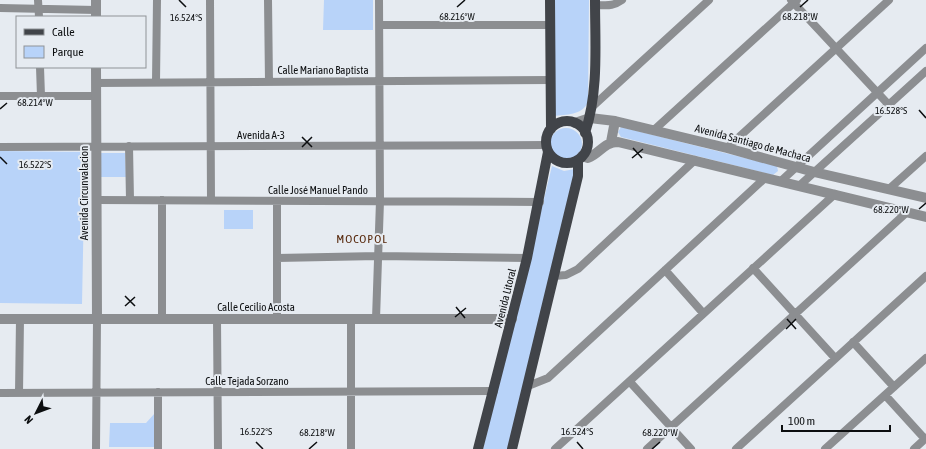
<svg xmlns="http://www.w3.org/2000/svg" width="926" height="449" viewBox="0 0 926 449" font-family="'Asap Condensed',sans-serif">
<rect width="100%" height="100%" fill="#e6ebf1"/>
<path fill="#b8d3f9" d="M324,0H373V30H323Z
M553,0H589L588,102C582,116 566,114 554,116Z
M621,127L777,166L778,171L773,175L621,137L618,132Z
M550 144a16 16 0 1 1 32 0a16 16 0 1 1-32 0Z
M0,151L85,152L82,304L0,303Z
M97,153H125L126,177H98Z
M552,166L564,171L575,169L508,449H483Z
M224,210H253V229H224Z
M155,413V447H109L110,423H146Z"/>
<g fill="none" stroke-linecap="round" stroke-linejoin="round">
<path stroke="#8c8e91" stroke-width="8" d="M38,0L39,17
M210,0L211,200
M268,0L269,82
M791,0L888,104
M595,5C607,5 612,7 622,0
M0,8L96,10
M380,25H551
M40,67L41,96
M156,82L157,0
M96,83L551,80
M0,96H96
M592,107L709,0
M654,130L797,0
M129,146L130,200
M0,147L546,145
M727,148L889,0
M781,181L926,48
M799,186L926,71
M889,189L926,156
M97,200L540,202
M277,201V319
M277,258L378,256L527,258
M753,268L835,358
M665,270L703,313
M554,276L566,275L578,269L695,160
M162,319V200
M217,319L218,449
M351,319V449
M376,319L380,201L379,0
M853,342L894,387
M630,382L691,449
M528,386L548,378L765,178
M158,392V449
M0,393L494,391
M19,393L20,319
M885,395L925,439
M96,449L97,319
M555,449L835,194
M647,449L906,213
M736,449L926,276
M825,449L926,358
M914,449L926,438"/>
<path stroke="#8c8e91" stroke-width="10" d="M96,0V17
M96,67L97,319
M575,123L590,118L615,121L727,148L814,172L926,198
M611,142L615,121
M582,156L588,158C600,153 604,142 618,142L926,217
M0,319H512"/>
<path stroke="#414449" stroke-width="10" d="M550,0L551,129
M546 142a21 21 0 1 1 42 0a21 21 0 1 1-42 0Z
M585,133C599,91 595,44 595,0
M478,449L527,258L548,152
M512,449L578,176V160"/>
</g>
<path fill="none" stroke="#0c0e10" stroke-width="1.5" d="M179,0L186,7M457,7L465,0M800,7L808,0M0,109L7,103M919,110L926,118M302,137L312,147M302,147L312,137M633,148L642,158M0,157L7,164M632,158L643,149M919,209L926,203M125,296L135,306M125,306L135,297M456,307L465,318M455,317L466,308M787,319L796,329M786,329L796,319M256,442L263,449M577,442L583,449M309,449L317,442M652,449L660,442"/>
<g text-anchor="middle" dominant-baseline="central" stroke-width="4" stroke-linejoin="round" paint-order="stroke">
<g font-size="11" fill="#0c0e10" stroke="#e6ebf1">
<text x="323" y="70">Calle Mariano Baptista</text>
<text x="261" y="135">Avenida A-3</text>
<text transform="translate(753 143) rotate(15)">Avenida Santiago de Machaca</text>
<text x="318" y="190">Calle José Manuel Pando</text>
<text transform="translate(84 193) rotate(-90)">Avenida Circunvalacion</text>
<text transform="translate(505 298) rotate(-76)">Avenida Litoral</text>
<text x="256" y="307">Calle Cecilio Acosta</text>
<text x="247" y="381">Calle Tejada Sorzano</text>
</g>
<g font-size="12" letter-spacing="1" fill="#56270b" stroke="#e6ebf1">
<text x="362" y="239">MOCOPOL</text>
</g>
</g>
<g font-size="10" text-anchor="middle" fill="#0c0e10" stroke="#e6ebf1" stroke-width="4" stroke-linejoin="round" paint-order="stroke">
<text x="800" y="20">68.218°W</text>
<text x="457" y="20">68.216°W</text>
<text x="186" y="21">16.524°S</text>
<text x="35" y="106">68.214°W</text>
<text x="891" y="114">16.528°S</text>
<text x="35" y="168">16.522°S</text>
<text x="891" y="213">68.220°W</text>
<text x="256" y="435">16.522°S</text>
<text x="577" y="435">16.524°S</text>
<text x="317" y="436">68.218°W</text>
<text x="660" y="436">68.220°W</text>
</g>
<rect x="16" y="16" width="130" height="52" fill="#e6ebf1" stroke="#8f9397"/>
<rect x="24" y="29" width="20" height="6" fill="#414449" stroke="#8f9397"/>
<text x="52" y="36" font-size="12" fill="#0c0e10">Calle</text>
<rect x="24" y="46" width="20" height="12" fill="#b8d3f9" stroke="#8f9397"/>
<text x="52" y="56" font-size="12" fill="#0c0e10">Parque</text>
<g transform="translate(36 413) rotate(228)" stroke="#e6ebf1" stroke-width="3" paint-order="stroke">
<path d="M0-3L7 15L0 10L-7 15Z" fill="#0c0e10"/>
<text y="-6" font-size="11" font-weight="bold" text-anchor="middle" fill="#0c0e10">N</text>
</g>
<path d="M782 425v6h108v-6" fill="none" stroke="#0c0e10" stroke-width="2"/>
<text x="788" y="425" font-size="12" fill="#0c0e10" stroke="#e6ebf1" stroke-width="3" paint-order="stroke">100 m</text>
</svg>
